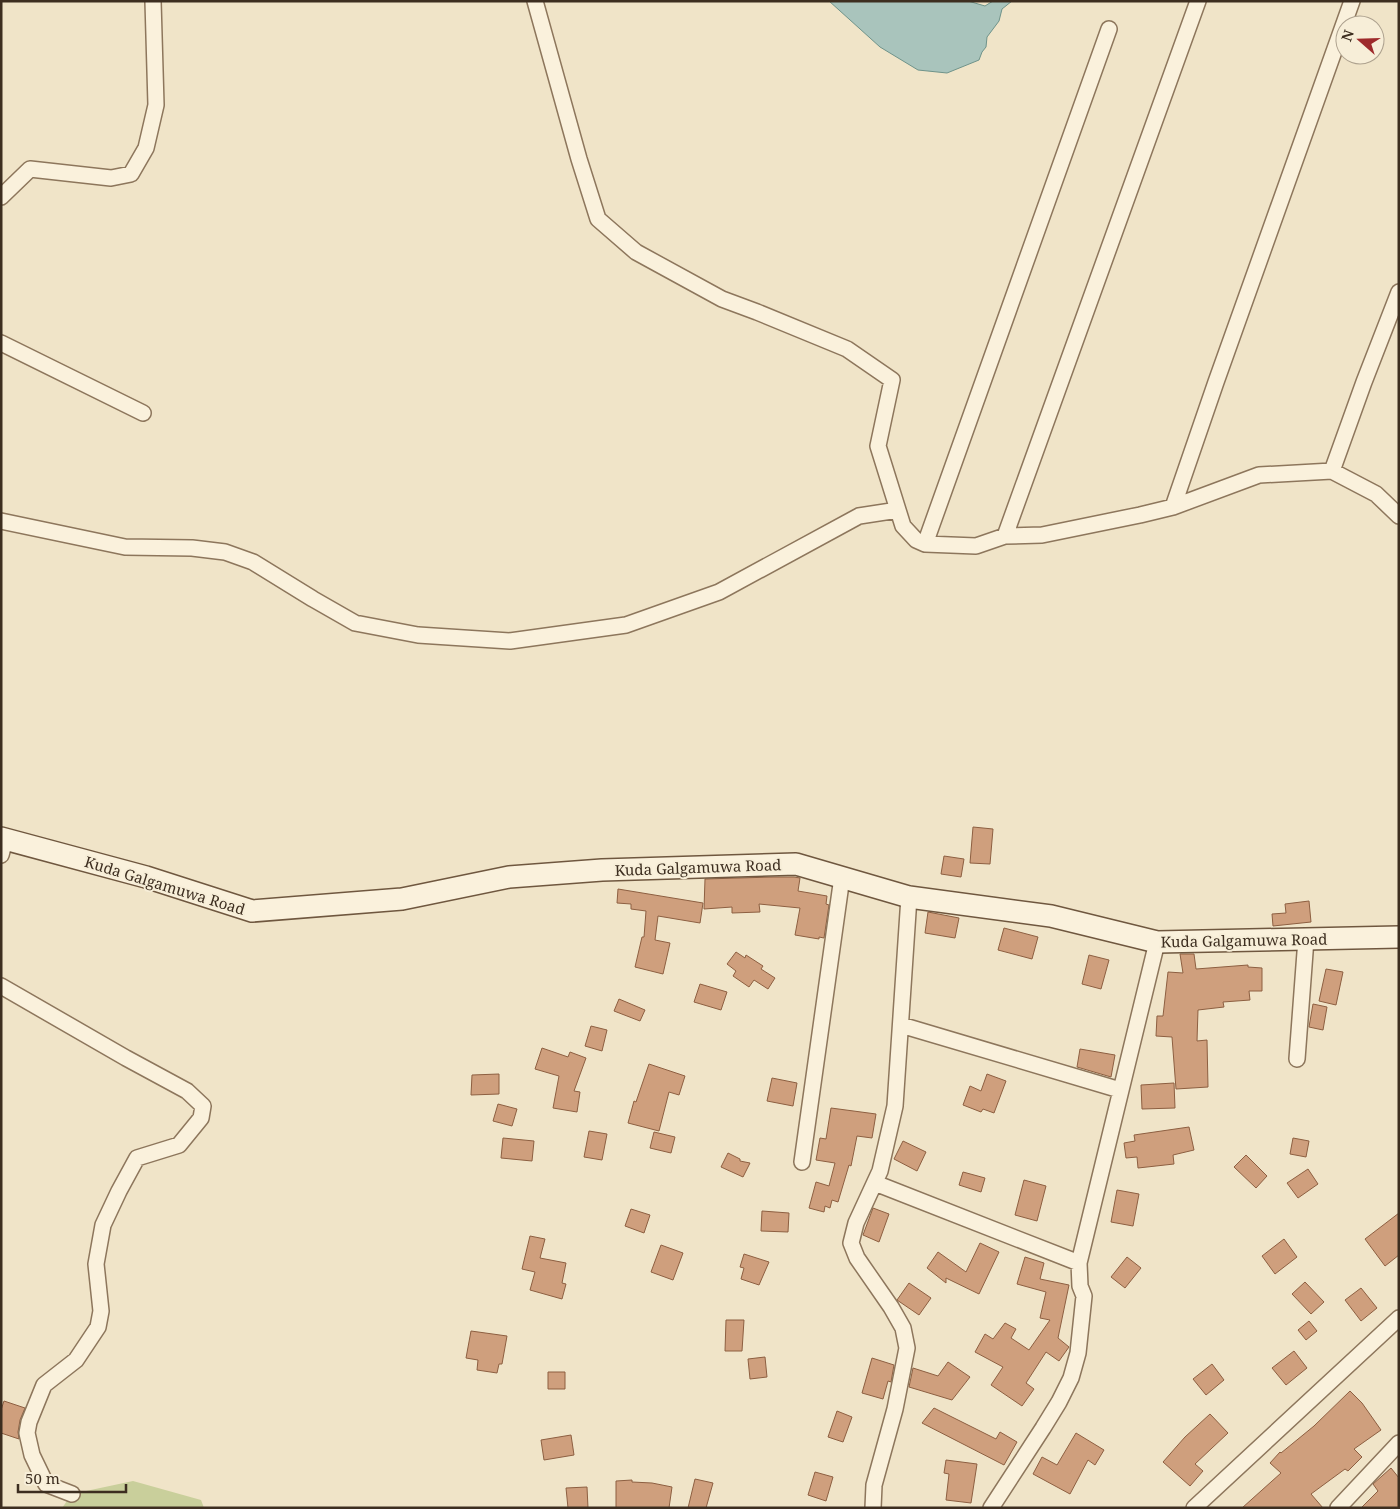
<svg xmlns="http://www.w3.org/2000/svg" width="1400" height="1509" viewBox="0 0 1400 1509" font-family="'Noto Serif',serif">
<rect width="100%" height="100%" fill="#f0e4c8"/>
<path fill="#c9cf9b" d="M133,1481L201,1500L204,1508H62L72,1494Z"/>
<path fill="#a9c4bc" stroke="#6f938a" d="M829,1H968L985,6L993,1H1012L1002,9L999,21L987,37L986,47L982,52L979,60L947,73L918,70L880,47Z"/>
<path fill="#cf9f7d" stroke="#8d5f41" d="M973,827L993,829L990,864L970,863Z
M944,856L964,859L961,877L941,874Z
M773,877H794L800,878L798,891L827,896L826,904L829,905L824,938L819,937V939L795,935L800,908L759,904L760,912L732,913V907L704,909L705,879Z
M618,889L703,903L700,923L658,916L655,940L670,943L663,974L635,967L642,937H644L646,911L631,909V904L617,903Z
M1309,901L1311,922L1273,926L1272,914L1286,913L1285,904Z
M928,912L959,918L955,938L925,933Z
M1004,928L1038,937L1032,959L998,950Z
M736,952L745,958L746,955L763,966L761,969L775,978L768,989L754,980L749,987L733,976L736,971L727,964Z
M1180,954H1194L1196,969L1248,965V967L1262,968V991H1249L1250,1000L1223,1002L1224,1007L1198,1010L1197,1041L1207,1040L1208,1087L1176,1089L1172,1037L1156,1036L1157,1016H1163L1168,972L1183,973Z
M1089,955L1109,960L1101,989L1082,984Z
M1326,969L1343,972L1336,1005L1319,1001Z
M700,984L727,992L721,1010L694,1002Z
M619,999L645,1010L640,1021L614,1011Z
M1313,1004L1327,1007L1323,1030L1309,1027Z
M591,1026L607,1030L602,1051L585,1046Z
M542,1048L568,1057L570,1052L586,1058L574,1091L580,1092L577,1112L553,1108L559,1076L535,1069Z
M1080,1049L1115,1055L1111,1077L1077,1067Z
M649,1064L685,1076L679,1095L669,1092L659,1131L628,1123L634,1101L636,1102Z
M499,1074V1094L471,1095L472,1075Z
M987,1074L1006,1081L994,1113L983,1109L981,1112L963,1105L970,1086L981,1091Z
M772,1078L797,1083L793,1106L767,1101Z
M1174,1083L1175,1108L1142,1109L1141,1085Z
M498,1104L517,1109L512,1126L493,1121Z
M831,1108L876,1114L872,1138L857,1136L851,1166L849,1165L838,1202L832,1200L830,1208L825,1206L824,1212L809,1208L816,1182L829,1186L835,1163L816,1160L820,1138L826,1139Z
M1189,1127L1194,1150L1173,1155L1174,1164L1138,1168L1137,1157L1126,1158L1124,1143L1135,1141L1134,1135Z
M589,1131L607,1134L602,1160L584,1157Z
M654,1132L675,1137L671,1153L650,1148Z
M503,1138L534,1141L532,1161L501,1158Z
M1293,1138L1309,1141L1306,1157L1290,1154Z
M903,1141L926,1152L917,1171L894,1159Z
M728,1153L740,1159V1161L750,1163L743,1177L721,1167Z
M1246,1155L1267,1176L1256,1188L1234,1167Z
M1308,1169L1318,1184L1298,1198L1287,1183Z
M963,1172L985,1178L981,1192L959,1185Z
M1024,1180L1046,1186L1037,1221L1015,1215Z
M1117,1190L1139,1194L1133,1226L1111,1222Z
M873,1208L889,1214L879,1242L863,1235Z
M631,1209L650,1215L644,1233L625,1226Z
M762,1211L789,1213L788,1232L761,1231Z
M1399,1213V1255L1385,1266L1365,1239Z
M530,1236L545,1239L540,1258L566,1263L562,1283L566,1284L562,1299L530,1290L535,1272L522,1269Z
M1284,1239L1297,1257L1275,1274L1262,1256Z
M980,1243L999,1252L979,1294L946,1278V1283L927,1268L938,1252L966,1272Z
M661,1245L683,1253L673,1280L651,1272Z
M744,1254L769,1262L759,1285L741,1279L744,1268L740,1267Z
M1025,1257L1044,1263L1040,1279L1069,1285L1058,1338L1069,1347L1059,1361L1046,1352L1026,1383L1034,1389L1022,1406L991,1385L1003,1367L975,1352L985,1334L993,1339L1005,1323L1016,1329L1011,1338L1029,1350L1050,1320L1040,1318L1046,1292L1017,1284Z
M1127,1257L1141,1268L1125,1288L1111,1277Z
M1305,1282L1324,1302L1311,1314L1292,1294Z
M909,1283L931,1298L919,1315L897,1300Z
M1361,1288L1377,1308L1361,1321L1345,1300Z
M726,1320H744L742,1351H725Z
M1309,1321L1317,1331L1306,1340L1298,1330Z
M471,1331L507,1336L502,1364H499L497,1373L477,1370L478,1360L466,1358Z
M1294,1351L1307,1368L1286,1385L1272,1368Z
M765,1357L767,1377L750,1379L748,1359Z
M872,1358L894,1365L891,1382L888,1381L883,1399L862,1393Z
M948,1362L970,1377L952,1400L909,1387L913,1368L938,1376Z
M1212,1364L1224,1380L1206,1395L1193,1379Z
M548,1372H565V1389H548Z
M1350,1391L1362,1403L1381,1430L1354,1449L1362,1457L1348,1471L1345,1469L1311,1494L1323,1508H1242L1281,1473L1270,1463L1280,1452L1281,1453L1314,1426Z
M4,1401L25,1408L20,1420L18,1432L19,1439L1,1433V1410Z
M934,1408L996,1439L1000,1432L1017,1442L1004,1465L922,1423Z
M837,1411L852,1417L843,1442L828,1437Z
M1210,1414L1228,1433L1195,1464L1203,1471L1190,1486L1163,1462L1185,1437Z
M1076,1433L1104,1450L1095,1465L1088,1460L1070,1494L1033,1474L1042,1457L1057,1465Z
M571,1435L574,1455L544,1460L541,1440Z
M946,1460L977,1464L971,1503L946,1500L949,1474L944,1473Z
M1391,1468L1399,1478V1508H1361L1378,1491L1373,1484Z
M815,1472L833,1477L826,1501L808,1495Z
M695,1479L713,1483L706,1508H688Z
M632,1480V1482L652,1483L672,1487L669,1508H616V1481Z
M587,1487L588,1508H568L566,1488Z"/>
<g fill="none" stroke-linecap="round" stroke-linejoin="round">
<defs>
<path id="street" d="M535,1L579,159L598,219L636,252L722,299L757,312L847,349L892,380L878,446L903,526L916,540L925,544L976,546L1005,536L1042,535L1140,515L1173,507L1259,475L1332,471L1376,494L1399,516
M1,197L30,169L111,178L131,174L146,148L156,105L153,1
M1,343L143,413
M1332,471L1364,382L1399,292
M1173,507L1216,382L1352,1
M1,521L125,547L192,548L225,552L253,562L313,599L355,623L418,635L510,641L626,625L719,592L859,516L898,510
M1005,536L1198,1
M925,544L1109,29
M1,855L5,840
M1,986L126,1058L187,1091L203,1106L201,1118L179,1145L137,1158L119,1191L103,1225L96,1264L101,1311L98,1327L76,1360L44,1385L29,1422L27,1433L32,1455L46,1484L72,1494
M901,1025L1120,1090
M1297,1059L1306,939
M802,1162L842,877
M875,1183L1079,1263
M873,1508L874,1485L895,1409L907,1348L903,1328L891,1307L857,1258L851,1243L856,1223L880,1171L895,1106L909,897
M991,1508L1043,1428L1059,1402L1071,1378L1078,1353L1084,1296L1080,1286L1079,1263L1157,942
M1194,1508L1399,1318
M1338,1508L1399,1443"/>
<path id="secondary" d="M1,838L146,877L252,911L402,899L509,877L602,870L796,864L909,897L1051,916L1157,942L1399,937"/>
</defs>
<use href="#street" stroke="#8d765c" stroke-width="18"/>
<use href="#secondary" stroke="#6f573f" stroke-width="24"/>
<use href="#street" stroke="#faf1dc" stroke-width="15"/>
<use href="#secondary" stroke="#faf1dc" stroke-width="21"/>
</g>
<g text-anchor="middle" dominant-baseline="central" stroke-width="4" stroke-linejoin="round" paint-order="stroke">
<g font-size="15" fill="#3d2e20" stroke="#f7eed8">
<text transform="translate(698 867) rotate(-2)">Kuda Galgamuwa Road</text>
<text transform="translate(165 885) rotate(17)">Kuda Galgamuwa Road</text>
<text transform="translate(1244 940) rotate(-1)">Kuda Galgamuwa Road</text>
</g>
</g>
<rect width="1400" height="1509" fill="none" stroke="#3d2e20" stroke-width="5"/>
<g transform="translate(1360 40) rotate(290)"><circle r="24" fill="#f7eed8" stroke="#ada18e"/>
<path d="M0-4L9 19L0 12L-9 19Z" fill="#9e2a2b"/>
<text y="-8" font-size="14" font-weight="bold" text-anchor="middle" fill="#3d2e20">N</text>
</g>
<path d="M18 1484v8h108v-8" fill="none" stroke="#3d2e20" stroke-width="2.5"/>
<text x="25" y="1484" font-size="15" fill="#3d2e20" stroke="#f7eed8" stroke-width="4" paint-order="stroke">50 m</text>
</svg>
